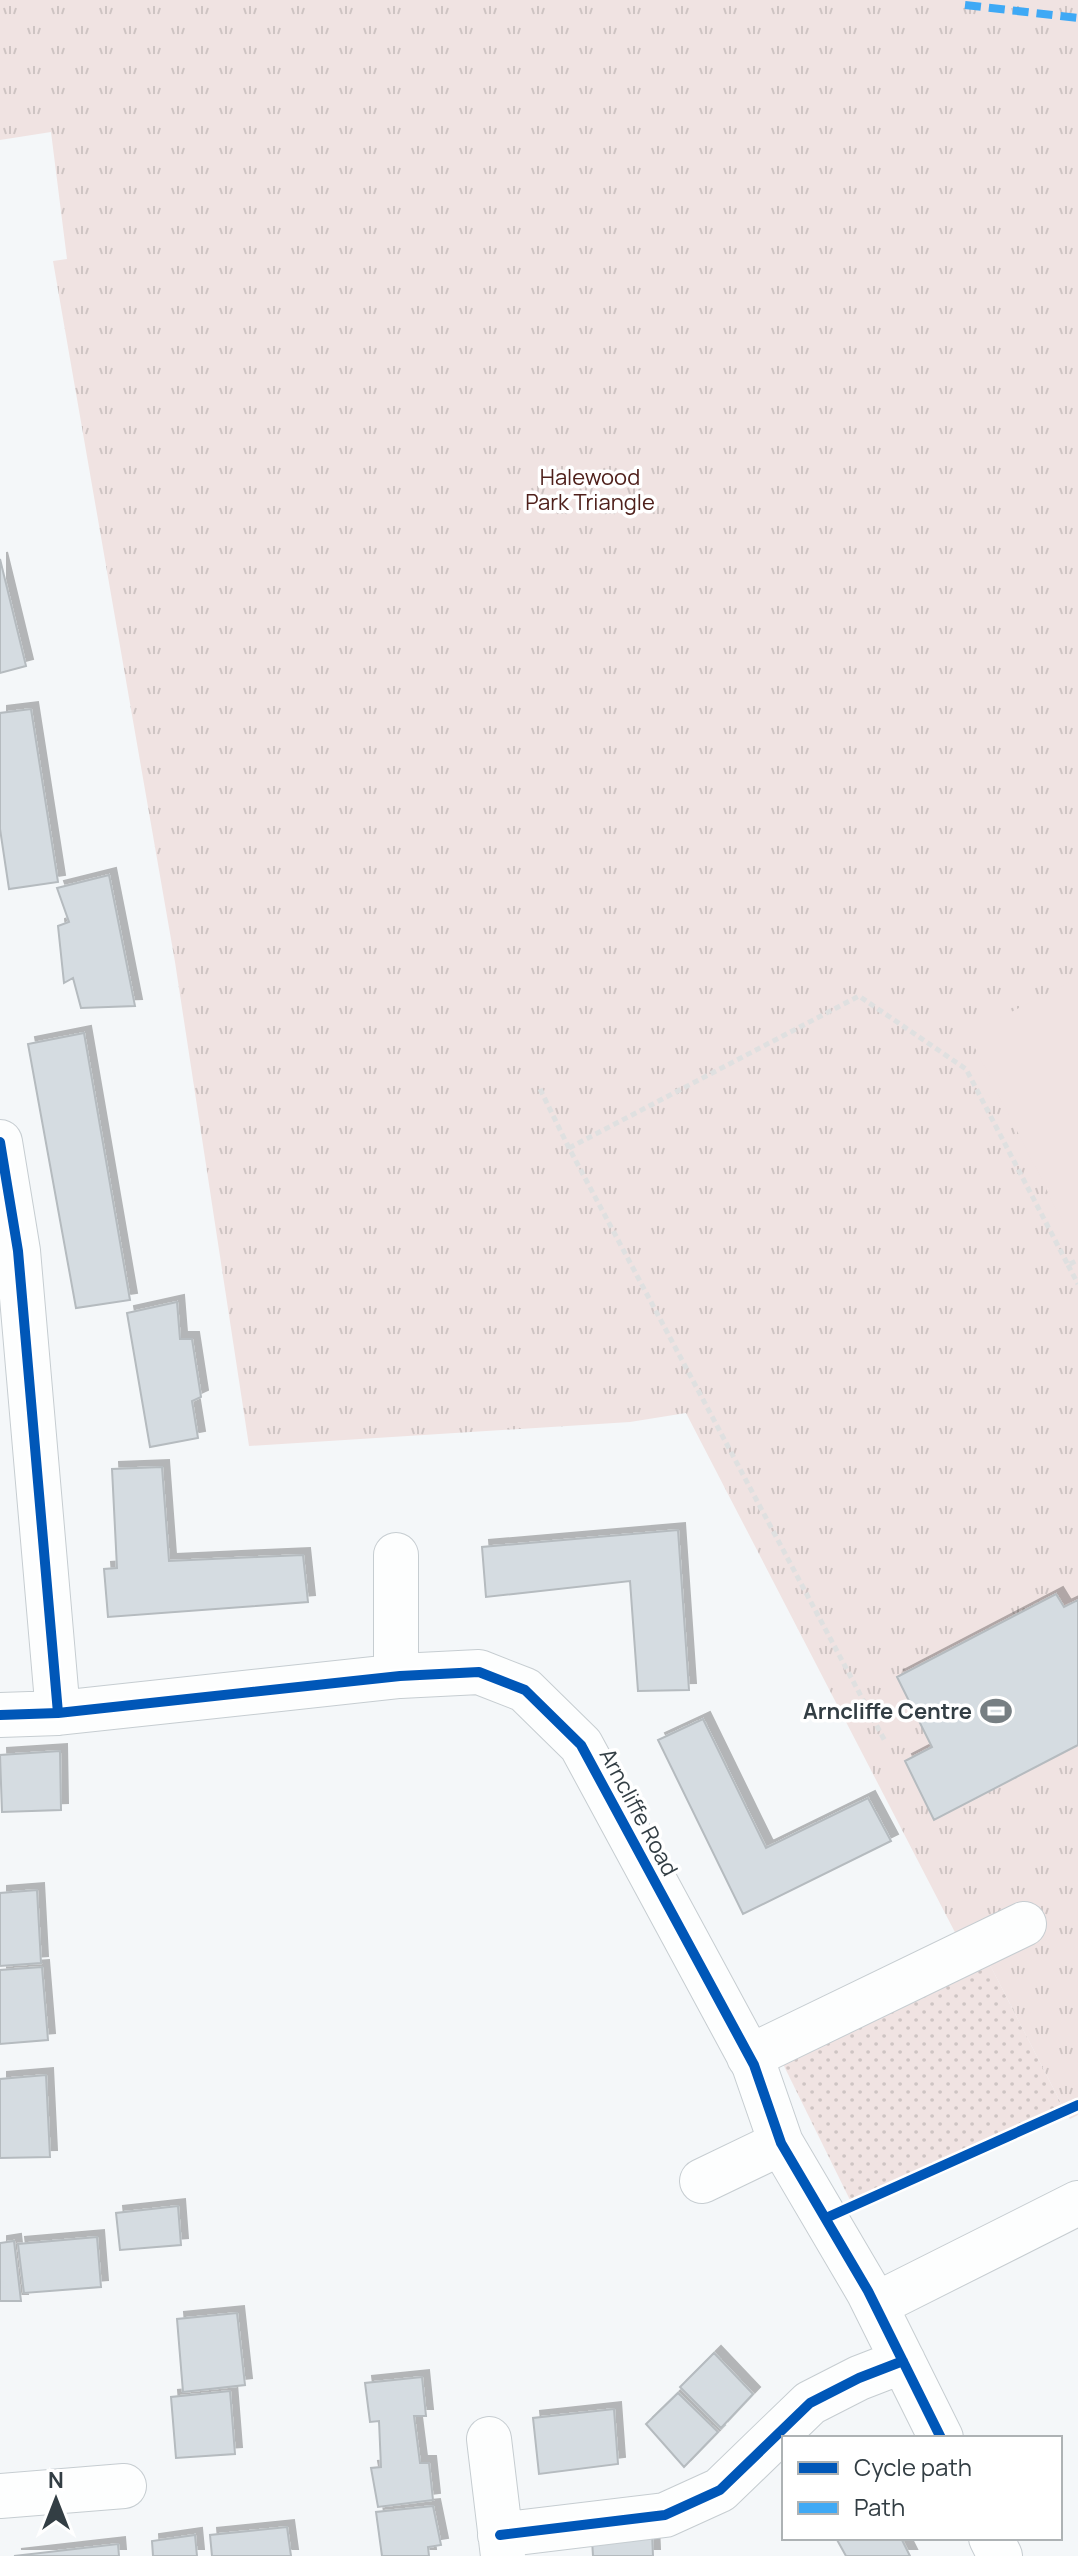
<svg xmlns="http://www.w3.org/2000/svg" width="1078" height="2556" viewBox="0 0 1078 2556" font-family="Manrope,sans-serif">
<defs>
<pattern id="grass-dots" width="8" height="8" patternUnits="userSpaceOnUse" patternTransform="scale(2)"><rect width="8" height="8" fill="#f0e3e2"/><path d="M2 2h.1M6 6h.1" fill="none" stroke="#cec4c3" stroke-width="1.8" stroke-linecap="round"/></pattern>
<pattern id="park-tufts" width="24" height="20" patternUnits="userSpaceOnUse" patternTransform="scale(2)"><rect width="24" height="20" fill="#f0e3e2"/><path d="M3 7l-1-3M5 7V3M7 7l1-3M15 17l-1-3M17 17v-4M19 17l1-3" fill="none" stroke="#cec4c3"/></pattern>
<filter id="shadow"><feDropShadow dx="7" dy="-7" stdDeviation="0" flood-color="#0004"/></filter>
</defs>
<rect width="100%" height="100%" fill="#f4f7f9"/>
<path fill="url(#grass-dots)" d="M987,1959L1065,2111L850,2200L783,2064Z"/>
<path fill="url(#park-tufts)" d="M0,0H1078V2115L1070,2119L1065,2111L975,1936L960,1942L686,1413L630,1422L249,1446L175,962L53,261L67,259L51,132L0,140Z"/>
<path fill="#f0e3e2" d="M1078,978V1245L1075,1246L968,1034Z"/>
<path fill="#d5dce1" stroke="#b5bbbf" stroke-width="2" filter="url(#shadow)" d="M0,559L26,666L0,673Z
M31,709L58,882L9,889L0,829V713Z
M109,875L135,1006L81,1008L73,978L64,983L58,926L69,922L57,888Z
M84,1033L130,1300L76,1308L28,1044Z
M177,1302L180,1339H192L201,1397L192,1401L198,1438L150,1447L127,1313Z
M162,1467L169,1561L303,1555L308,1602L108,1617L104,1569L117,1568L112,1469Z
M678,1530L689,1690L638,1691L630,1581L486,1597L482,1547Z
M1056,1594L1064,1607L1078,1600V1745L934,1820L905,1761L932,1747L897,1677Z
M703,1719L766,1848L868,1798L891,1841L743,1914L658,1740Z
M60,1751L61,1810L2,1812L0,1755Z
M37,1890L41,1963L0,1966V1893Z
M42,1967L48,2040L0,2044V1970Z
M46,2075L50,2157L0,2158V2079Z
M178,2206L181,2245L120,2250L116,2213Z
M97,2237L101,2287L24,2293L18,2244Z
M14,2241L21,2301H0V2243Z
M237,2313L245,2385L183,2392L177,2319Z
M714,2353L753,2394L721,2428L680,2387Z
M422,2377L426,2416H414L420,2463H429L433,2500L378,2507L371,2468L381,2467L379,2421L370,2422L365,2383Z
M230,2391L235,2454L176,2458L171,2397Z
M678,2393L718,2432L684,2467L646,2424Z
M614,2409L618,2464L539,2474L533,2418Z
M433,2506L441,2545L428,2547L429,2556H382L376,2512Z
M287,2527L291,2556H212L210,2535Z
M652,2533L653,2556H593L592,2540Z
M195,2535L197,2556H153L152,2541Z
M836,2538H901L910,2556H846Z
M118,2544L119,2556H14Z"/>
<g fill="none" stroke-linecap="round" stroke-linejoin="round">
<defs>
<path id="minor" d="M0,1142L18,1251L58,1713
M396,1555V1656L400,1676
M0,1715L58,1713L400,1676L479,1672L525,1690L581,1745L754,2065L781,2143L868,2291L941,2438
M749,2057L1024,1924
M702,2181L781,2143
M875,2305L1078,2203
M489,2439L503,2556
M0,2496L124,2486
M500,2535L665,2515L720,2490L810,2403L859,2378L903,2361
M991,2538L1000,2556"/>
</defs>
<use href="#minor" stroke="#c6cdd1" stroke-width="46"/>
<path stroke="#dfe0e0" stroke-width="5" stroke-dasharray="6 4" stroke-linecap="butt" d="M540,1089L569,1148L886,1743
M569,1148L859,996L966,1069L1068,1265L1078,1260
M1068,1265L1078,1284"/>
<use href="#minor" stroke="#fdfefe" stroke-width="44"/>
<path stroke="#3fa9f5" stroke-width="8" stroke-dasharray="16 8" stroke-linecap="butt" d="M965,5L1078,18"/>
<defs>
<path id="cycleway" d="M0,1142L18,1251L58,1713
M0,1715L58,1713L400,1676L479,1672L525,1690L581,1745L754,2065L781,2143L868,2291L941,2438
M826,2218L1078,2105
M500,2535L665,2515L720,2490L810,2403L859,2378L903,2361"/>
</defs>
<use href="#cycleway" stroke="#fff" stroke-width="15"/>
<use href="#cycleway" stroke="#0057b8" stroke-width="10"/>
</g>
<defs>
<symbol id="stadium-bare" viewBox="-9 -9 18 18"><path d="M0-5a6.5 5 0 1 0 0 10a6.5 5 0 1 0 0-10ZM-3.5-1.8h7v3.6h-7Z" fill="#777f83" stroke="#fff" stroke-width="2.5" paint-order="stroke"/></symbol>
</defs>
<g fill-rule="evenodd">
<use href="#stadium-bare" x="974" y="1689" width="44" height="44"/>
</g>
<g text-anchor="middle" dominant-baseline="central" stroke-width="7" stroke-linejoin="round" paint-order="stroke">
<g font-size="22" fill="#4f201b" stroke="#fff">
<text x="590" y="477">Halewood<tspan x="590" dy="25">Park Triangle</tspan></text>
</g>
<g font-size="22" font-weight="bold" fill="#333e44" stroke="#fff" text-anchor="end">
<text x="972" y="1711">Arncliffe Centre</text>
</g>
<g font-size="22" fill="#333e44" stroke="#fff">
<text transform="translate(639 1812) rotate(62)">Arncliffe Road</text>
</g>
</g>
<rect x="782" y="2436" width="280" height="104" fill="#ffffff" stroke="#adb2b4" stroke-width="2"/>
<rect x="798" y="2462" width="40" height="12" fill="#0057b8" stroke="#adb2b4" stroke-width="2"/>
<text x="854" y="2476" font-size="24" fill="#333e44">Cycle path</text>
<rect x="798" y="2502" width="40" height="12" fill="#3fa9f5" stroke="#adb2b4" stroke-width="2"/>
<text x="854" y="2516" font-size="24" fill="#333e44">Path</text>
<g transform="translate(56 2500)" stroke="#ffffff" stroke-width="6" paint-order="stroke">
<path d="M0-6L14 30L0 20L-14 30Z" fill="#333e44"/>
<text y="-12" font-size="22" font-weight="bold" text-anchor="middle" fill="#333e44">N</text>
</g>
</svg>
